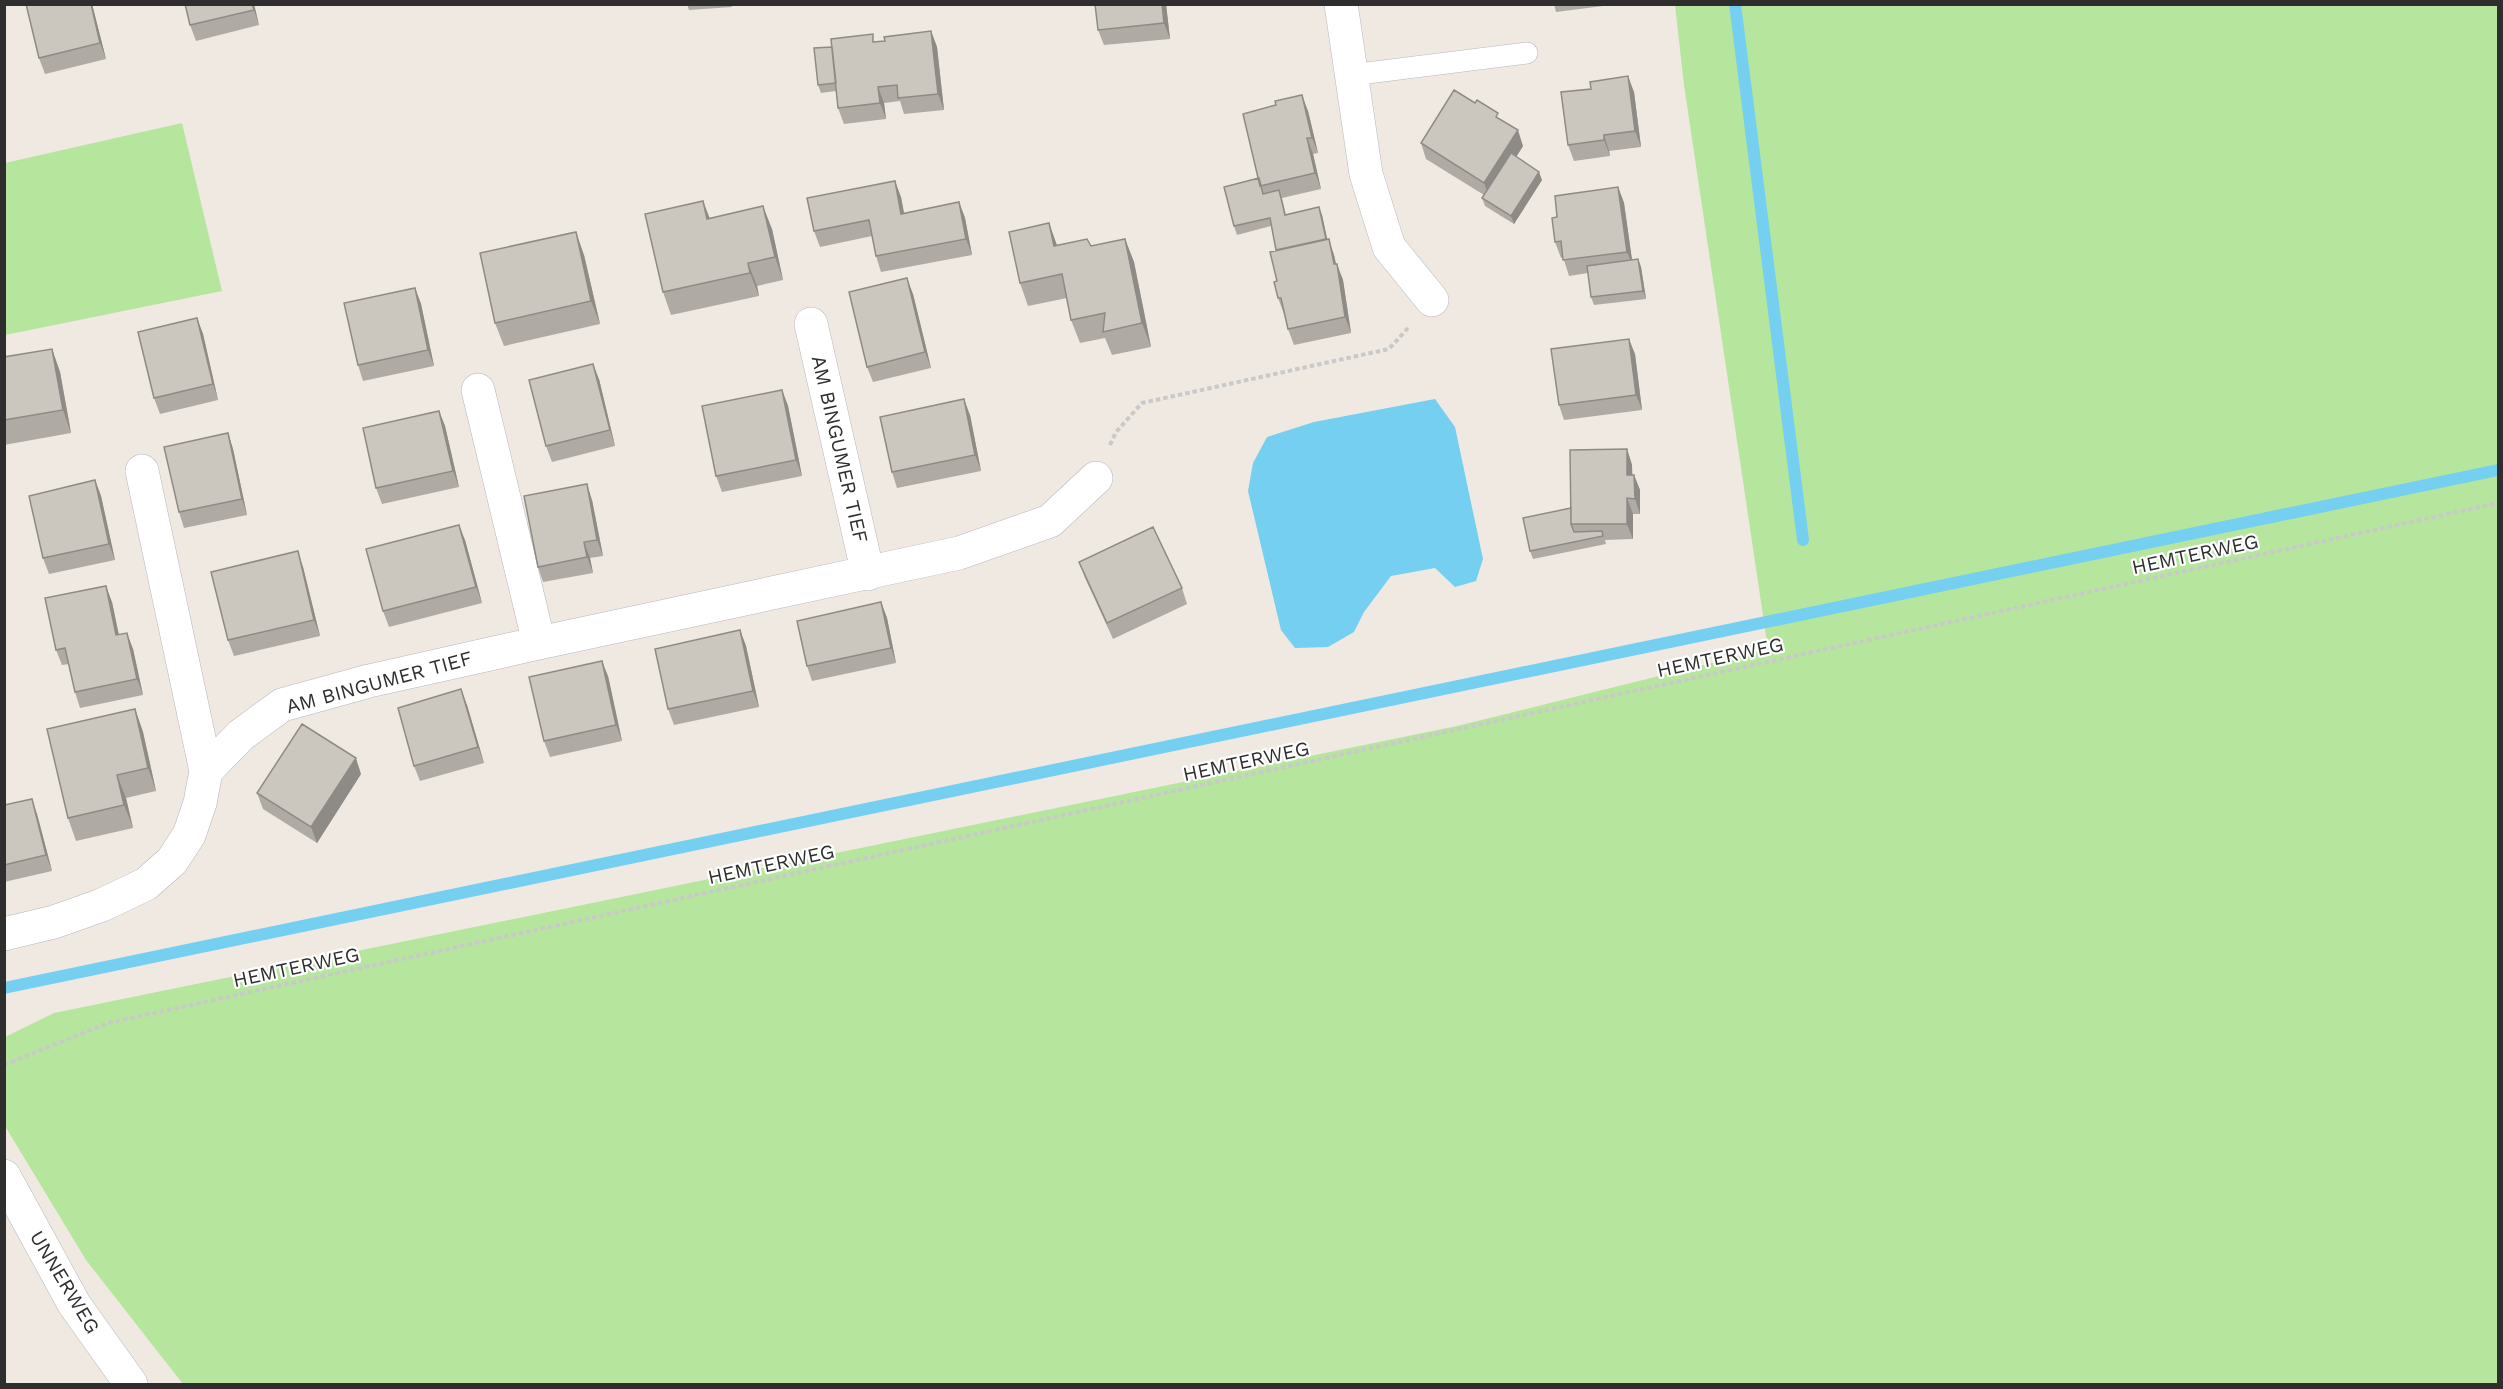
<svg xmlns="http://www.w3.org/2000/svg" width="2503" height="1389" viewBox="0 0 2503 1389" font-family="'Work Sans',sans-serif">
<rect width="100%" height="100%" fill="#efe9e1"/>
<path fill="#b6e59e" d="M1675,5H2498V1384H183L86,1260L5,1126V1037L54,1013L1457,726L1768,649L1684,85Z
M182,123L222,291L5,335V163Z"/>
<path fill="#75cff0" d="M1435,399L1455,427L1483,559L1476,581L1455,587L1435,568L1391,576L1364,612L1354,632L1328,647L1295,648L1281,630L1248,491L1253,463L1267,437L1314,422Z"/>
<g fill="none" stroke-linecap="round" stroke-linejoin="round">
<path stroke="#75cff0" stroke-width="12" d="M1735,4L1803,540
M4,988L2498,470"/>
<defs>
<path id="service" d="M1351,75L1527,53"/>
<path id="minor" d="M1341,4L1366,174L1389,247L1432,300
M811,324L868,574
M478,390L539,643
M142,471L206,771
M4,934L54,922L102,905L146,884L172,861L189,835L200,803L206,771L241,735L282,705L369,681L539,643L959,553L1050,521L1096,478
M4,1176L74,1304L131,1384"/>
</defs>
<use href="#service" stroke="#b4b7c1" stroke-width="22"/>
<use href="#minor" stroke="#b4b7c1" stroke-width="34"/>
<path stroke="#c9c9c9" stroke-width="4" stroke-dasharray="4.5 3" stroke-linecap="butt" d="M1110,445L1116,432L1142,403L1389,349L1408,328
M4,1065L108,1023L2498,503"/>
<use href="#service" stroke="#fff" stroke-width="21"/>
<use href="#minor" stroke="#fff" stroke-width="33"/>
</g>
<path fill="#afaba4" d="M92,4L106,59L45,74L39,58Z
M185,4H254L259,25L196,41L190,25Z
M687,4H731L732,7L689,10Z
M1095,4H1166L1170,39L1104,45L1098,30Z
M1554,4H1611V5L1556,12Z
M931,31L937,47L944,110L904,114L900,101L884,103L886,119L844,124L838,108L836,91L821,93L818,85L876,42L885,41Z
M1634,92L1641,147L1609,151L1610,156L1574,161L1568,145Z
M1475,103L1501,120L1523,146L1516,157L1542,180L1514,224L1485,206L1482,198L1484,195L1426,159L1421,143Z
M1308,111L1318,153L1313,154L1321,189L1282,198L1286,215H1322L1327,239L1334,255L1336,264L1343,280L1351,333L1294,345L1288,329L1284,314L1278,298L1276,250L1271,226L1237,235L1234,226L1259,178Z
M1618,187L1624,203L1632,260L1638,259L1641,267L1646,299L1594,305L1591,297L1588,273L1569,276L1563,257L1561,258L1555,242L1557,217Z
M901,197L904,213L959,202L965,218L972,255L881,272L876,256L872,236L820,247L814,231Z
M710,218L772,229L783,280L757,286L759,296L671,315L663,292Z
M1049,223L1057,245L1091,246L1125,239L1134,262L1151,347L1112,355L1105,338L1080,343L1071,320L1067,298L1028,306L1020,283Z
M584,255L600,324L504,346L495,323Z
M415,288L421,304L434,366L363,381L358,365Z
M913,294L931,368L873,382L867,367Z
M197,318L203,334L218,400L160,414L154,398Z
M52,349L60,372L71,433L4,445V357Z
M1635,354L1642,410L1564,420L1559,405Z
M599,379L615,446L552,462L546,446Z
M782,390L788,406L802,476L722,492L716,476Z
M439,411L445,426L459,487L382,504L376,488Z
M970,415L981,471L897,488L892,472Z
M228,433L233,449L247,515L184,528L179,512Z
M1627,449L1632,465V475H1634L1640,490V514H1633V539L1605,540L1606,544L1533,559L1530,551Z
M95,480L101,496L115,560L49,574L43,558Z
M592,500L603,556L590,558L593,573L543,582L538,567Z
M465,540L482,603L389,627L383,611Z
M1079,562L1182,588L1187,604L1113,639L1085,578Z
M303,567L320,636L234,656L228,640Z
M112,602L119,635L133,649L143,695L80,708L75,692L69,664L62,665L56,650Z
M881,602L887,618L896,663L812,681L807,666Z
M740,630L746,646L759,707L674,725L668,709Z
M608,676L622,741L550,757L544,741Z
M467,705L484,763L420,781L414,766Z
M135,709L143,732L156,791L126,798L133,828L76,841L68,818Z
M361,774L317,843L263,809L257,793Z
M4,805L37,814L52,871L4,882Z"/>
<path fill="#8e8b86" d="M91,4H92L106,59L100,43Z
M252,4H254L259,25Z
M1162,4H1166L1170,39L1164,23Z
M931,31L937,47L944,110L938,94Z
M1628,76L1634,92L1641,147L1635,131Z
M878,87L884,103L886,119L880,103Z
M1302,95L1308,111L1318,153L1312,138Z
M1518,130L1523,146L1490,199L1484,183Z
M1604,135L1609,151L1610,156L1604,140Z
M1307,138L1313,154L1321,189L1315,173Z
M1539,172L1542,180L1514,224L1511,216Z
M895,181L901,197L907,230L901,214Z
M1618,187L1624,203L1633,267L1627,252Z
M703,201L712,224L707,219Z
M959,202L965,218L972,255L966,239Z
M763,206L772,229L783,280L775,257Z
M1319,207L1322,215L1331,256L1328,248Z
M1049,223L1057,246H1054Z
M576,232L584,255L600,324L591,301Z
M1125,239L1134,262L1151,347L1142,323Z
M1329,239L1334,255L1339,278L1337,264L1343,280L1351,333L1345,317Z
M1638,259L1641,267L1646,299L1643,291Z
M748,263L757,286L759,296L750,273Z
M907,278L913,294L931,368L925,352Z
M415,288L421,304L434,366L428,350Z
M197,318L203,334L218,400L213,384Z
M1629,339L1635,354L1642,410L1636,395Z
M52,349L60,372L71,433L63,410Z
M593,364L599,379L615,446L610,430Z
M782,390L788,406L802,476L796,460Z
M964,399L970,415L981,471L975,455Z
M439,411L445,426L459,487L453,471Z
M228,433L233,449L247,515L242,499Z
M1627,449L1632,465L1633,491L1627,475Z
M1634,475L1640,490V514L1635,499Z
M95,480L101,496L115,560L109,544Z
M587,484L592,500L603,556L597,540Z
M1627,498L1633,514V539L1627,524Z
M459,525L465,540L482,603L476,587Z
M584,542L590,558L593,573L587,557Z
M298,551L303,567L320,636L314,620Z
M106,586L112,602L122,651L116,635Z
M881,602L887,618L896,663L891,648Z
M740,630L746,646L759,707L753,691Z
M127,633L133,649L143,695L137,679Z
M602,661L608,676L622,741L616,725Z
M461,689L467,705L484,763L478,747Z
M135,709L143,732L156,791L148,768Z
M356,758L361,774L317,843L311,827Z
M117,775L126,798L133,828L124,805Z
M32,799L37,814L52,871L46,855Z"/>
<path fill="#cbc7bf" stroke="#8e8b86" stroke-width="1.5" d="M26,4H91L100,43L39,58Z
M185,4H252L254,10L190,25Z
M1095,4H1162L1164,23L1098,30Z
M931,31L938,94L898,98L897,85L878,87L880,103L838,108L831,39L873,34V42L885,41L884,37Z
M832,47L836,83L818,85L814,48Z
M1628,76L1635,131L1604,135V140L1568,145L1561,92L1591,89L1590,82Z
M1454,90L1475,103L1477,100L1498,113L1496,117L1518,130L1484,183L1421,143Z
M1302,95L1312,138H1307L1315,173L1260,186L1243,114L1276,105L1275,101Z
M1511,153L1539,172L1511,216L1482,198Z
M1259,178L1263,194L1279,190L1285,215L1319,207L1326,239L1276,250L1270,218L1234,226L1224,187Z
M895,181L901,214L959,202L966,239L876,256L869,220L814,231L807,198Z
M1618,187L1627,252L1563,260L1561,241L1555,242L1552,218L1557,217L1555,196Z
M703,201L707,219L763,206L775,257L748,263L750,273L663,292L645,214Z
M1049,223L1054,246L1087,239L1091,246L1125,239L1142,323L1103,332L1105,313L1071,320L1062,274L1020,283L1009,232Z
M576,232L591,301L495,323L480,253Z
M1329,239L1334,264H1337L1345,317L1288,329L1281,298H1278L1274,282L1277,281L1270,252Z
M1638,259L1643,291L1591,297L1587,266Z
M907,278L925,352L867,367L849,292Z
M415,288L428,350L358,365L344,303Z
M197,318L213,384L154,398L138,332Z
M1629,339L1636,395L1559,405L1551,349Z
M52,349L63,410L4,420V357Z
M593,364L610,430L546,446L529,380Z
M782,390L796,460L716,476L702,406Z
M964,399L975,455L892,472L880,417Z
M439,411L453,471L376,488L363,428Z
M228,433L242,499L179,512L164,447Z
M1627,449V475H1634L1635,499L1627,498V524H1571L1570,450Z
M95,480L109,544L43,558L29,496Z
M587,484L597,540L584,542L587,557L538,567L524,496Z
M1571,508V524L1574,532L1602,531L1603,536L1530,551L1523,518Z
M459,525L476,587L383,611L366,549Z
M1153,527L1182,588L1107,623L1079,562Z
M298,551L314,620L228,640L211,572Z
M106,586L116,635L127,633L137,679L75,692L65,648L56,650L45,598Z
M881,602L891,648L807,666L797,621Z
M740,630L753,691L668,709L655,649Z
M602,661L616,725L544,741L529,677Z
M461,689L478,747L414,766L398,708Z
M135,709L148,768L117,775L124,805L68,818L47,729Z
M302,724L356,758L311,827L257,793Z
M32,799L46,855L4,865V805Z"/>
<g text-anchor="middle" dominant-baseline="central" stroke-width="4.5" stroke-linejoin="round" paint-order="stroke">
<g font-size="20" fill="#2e2e2e" stroke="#fff">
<text transform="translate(840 449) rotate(77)">AM BINGUMER TIEF</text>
<text transform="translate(2195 554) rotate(-12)">HEMTERWEG</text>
<text transform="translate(1720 657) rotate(-12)">HEMTERWEG</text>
<text transform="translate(379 682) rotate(-15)">AM BINGUMER TIEF</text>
<text transform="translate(1246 761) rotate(-12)">HEMTERWEG</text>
<text transform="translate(771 864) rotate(-12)">HEMTERWEG</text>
<text transform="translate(296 967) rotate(-12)">HEMTERWEG</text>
<text transform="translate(65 1282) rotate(59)">UNNERWEG</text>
</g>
</g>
<rect width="2503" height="1389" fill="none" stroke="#2e2e2e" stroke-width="12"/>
</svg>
